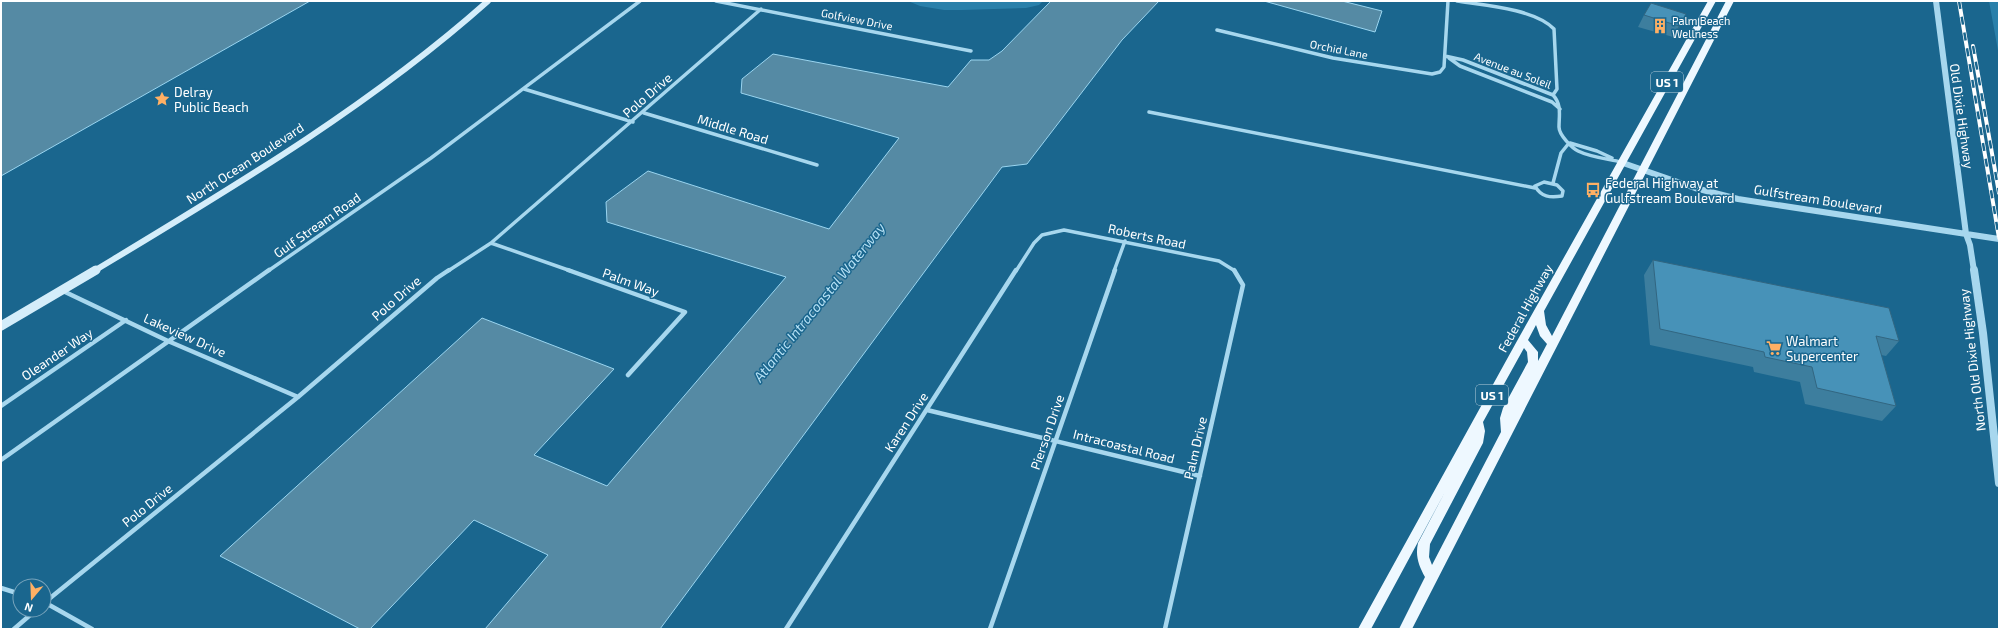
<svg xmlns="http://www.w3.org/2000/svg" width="2000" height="630" viewBox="0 0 2000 630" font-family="'Exo 2',sans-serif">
<rect width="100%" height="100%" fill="#1a668e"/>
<path fill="#2a80aa" d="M908,1H1043L1039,5L1026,8L962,10H944L920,6Z
M1989,1H1999V56Z"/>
<path fill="#558aa4" stroke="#9ad5f0" d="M1,1H310L1,176Z
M1051,1H1159L1122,40L1027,164L1002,167L660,629H485L548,555L474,520L370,629H360L220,556L482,318L614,369L534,455L607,486L786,277L607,222L606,202L648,171L829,229L899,138L741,93L742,79L773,54L948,87L971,60H989L1002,51Z
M1264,1H1342L1382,11L1375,32Z"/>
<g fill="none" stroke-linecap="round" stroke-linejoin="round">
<path stroke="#a7d7ee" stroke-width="3.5" d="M716,1L971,51
M1457,1C1484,5 1535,9 1554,29L1557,89L1553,95
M1217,30L1333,58L1432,74L1440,72L1444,67L1448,1
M1445,56L1463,60L1553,95C1562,105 1559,115 1559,127C1559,135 1572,148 1578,151C1590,157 1608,159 1621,162
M1449,58L1460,66L1552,102L1560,109
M524,89L633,122
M1149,112L1535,188
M644,113L817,165
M1570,143L1597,151L1612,158
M1544,182L1557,185L1563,191L1562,196C1550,198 1541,197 1535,186Z
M1553,183L1561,153L1569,143
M491,243L571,271
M268,271L431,158L640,1
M448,271L491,243L761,9
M1016,271L1034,243L1042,235L1064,230L1219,261L1235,271
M1114,271L1125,241"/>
<path stroke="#a7d7ee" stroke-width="4.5" d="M568,270L685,312L628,375
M63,291L168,341L298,397
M1,406L126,320
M927,410L1200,476
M1,460L269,270
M1,588L20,594
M44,602L92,629
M44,603L298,397L437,278L449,270
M14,629L36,610
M786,629L1016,270
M990,629L1115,270
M1165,629L1243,285L1234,270"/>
<path stroke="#a7d7ee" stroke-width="6" d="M1936,1L1966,234L1970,245L1974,271
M1623,163L1695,188L1738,199L1999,239"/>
<path stroke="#a7d7ee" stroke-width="8" d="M1974,270L1983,333L1999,483"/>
<path stroke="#d4edfa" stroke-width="6" d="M94,271C230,189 369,107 488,1"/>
<path stroke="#d4edfa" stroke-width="9" d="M1,326L96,270"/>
<path fill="#eef8ff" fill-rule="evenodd" d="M1708,1H1716L1544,311L1546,325L1552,336L1726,1H1734L1412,629H1399L1425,577C1419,566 1415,556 1418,543L1445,492L1371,629H1358L1517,341ZM1536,325L1540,336L1547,344L1538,361V352L1528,340ZM1524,348L1527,352L1528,362L1503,408L1500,418L1501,432L1432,565L1429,557L1430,544L1483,443L1485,431L1483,422Z"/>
<defs>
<path id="rail" d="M1959,1L1999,238
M1973,46L1999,193"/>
</defs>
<use href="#rail" stroke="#fff" stroke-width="4"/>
<use href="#rail" stroke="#1a668e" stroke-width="2.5" stroke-dasharray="8" stroke-linecap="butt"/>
</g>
<path fill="#3d7e9e" d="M1644,15L1681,25L1673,37L1638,27Z
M1653,260L1899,341L1886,356L1881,355L1896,406L1882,421L1805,404L1800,382L1754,372L1753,367L1650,345L1644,275Z"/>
<path fill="#326681" d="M1686,14L1681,25L1673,37L1679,26Z"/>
<path fill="#4792b8" stroke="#326681" d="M1651,3L1686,14L1679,26L1644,15Z
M1653,260L1889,308L1899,341L1876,336L1896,406L1817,388L1812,367L1765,357L1764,352L1660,329Z"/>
<defs>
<symbol id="building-bare" viewBox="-9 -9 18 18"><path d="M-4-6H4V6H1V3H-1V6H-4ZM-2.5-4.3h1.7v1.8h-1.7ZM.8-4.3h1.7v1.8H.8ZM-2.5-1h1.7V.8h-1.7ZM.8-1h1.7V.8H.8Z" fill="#ffb064" stroke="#1a668e" stroke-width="2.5" paint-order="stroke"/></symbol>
<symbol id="sight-bare" viewBox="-9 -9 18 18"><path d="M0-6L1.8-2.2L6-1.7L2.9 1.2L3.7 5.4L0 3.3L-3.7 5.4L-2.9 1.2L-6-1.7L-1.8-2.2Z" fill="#ffb064" stroke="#1a668e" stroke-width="2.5" paint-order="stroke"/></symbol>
<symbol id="bus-bare" viewBox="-9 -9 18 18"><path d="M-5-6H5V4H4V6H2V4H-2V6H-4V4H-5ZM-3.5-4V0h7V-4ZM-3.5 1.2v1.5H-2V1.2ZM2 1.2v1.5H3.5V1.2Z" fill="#ffb064" stroke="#1a668e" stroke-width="2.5" paint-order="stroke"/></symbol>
<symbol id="supermarket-bare" viewBox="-9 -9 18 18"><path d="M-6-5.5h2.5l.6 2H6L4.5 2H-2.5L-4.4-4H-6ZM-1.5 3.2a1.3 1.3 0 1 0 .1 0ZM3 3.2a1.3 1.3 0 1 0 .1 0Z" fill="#ffb064" stroke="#1a668e" stroke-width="2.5" paint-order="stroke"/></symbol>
</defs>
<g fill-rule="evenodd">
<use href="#building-bare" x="1649" y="15" width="22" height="22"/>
<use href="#sight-bare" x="151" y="88" width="22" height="22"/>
<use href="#bus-bare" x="1582" y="179" width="22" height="22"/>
<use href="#supermarket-bare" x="1763" y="337" width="22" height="22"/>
</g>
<g text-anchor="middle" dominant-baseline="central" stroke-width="3" stroke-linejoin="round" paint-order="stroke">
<g font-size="11" fill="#fff" stroke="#1a668e">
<text transform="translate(857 19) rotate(11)">Golfview Drive</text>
<text transform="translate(1339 49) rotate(11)">Orchid Lane</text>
<text transform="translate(1513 70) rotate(21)">Avenue au Soleil</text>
</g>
<g font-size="11" fill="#fff" stroke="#1a668e" text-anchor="start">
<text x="1672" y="20">Palm Beach<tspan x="1672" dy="13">Wellness</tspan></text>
</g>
<g fill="#1a668e" stroke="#bad1dd" stroke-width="1">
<rect x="1651" y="72" width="32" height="20" rx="3"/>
<rect x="1476" y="385" width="32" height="20" rx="3"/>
</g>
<g font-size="12" font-weight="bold" fill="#fff">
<text x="1667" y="82">US 1</text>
<text x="1492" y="395">US 1</text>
</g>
<g font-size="13" fill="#fff" stroke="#1a668e" text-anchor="start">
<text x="174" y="92">Delray<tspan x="174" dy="15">Public Beach</tspan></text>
<text x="1605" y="183">Federal Highway at<tspan x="1605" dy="15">Gulfstream Boulevard</tspan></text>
<text x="1786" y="341">Walmart<tspan x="1786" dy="15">Supercenter</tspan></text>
</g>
<g font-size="13" fill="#fff" stroke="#1a668e">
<text transform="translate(647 95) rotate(-41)">Polo Drive</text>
<text transform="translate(1962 116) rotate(82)">Old Dixie Highway</text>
<text transform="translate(733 129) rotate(17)">Middle Road</text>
<text transform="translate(245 163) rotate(-33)">North Ocean Boulevard</text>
<text transform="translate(1818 199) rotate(9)">Gulfstream Boulevard</text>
<text transform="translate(317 225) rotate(-35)">Gulf Stream Road</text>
<text transform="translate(1147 236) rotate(12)">Roberts Road</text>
<text transform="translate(631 282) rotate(20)">Palm Way</text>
<text transform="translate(396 298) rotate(-41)">Polo Drive</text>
<text transform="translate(1525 308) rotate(-61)">Federal Highway</text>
<text transform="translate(185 335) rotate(24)">Lakeview Drive</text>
<text transform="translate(57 354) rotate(-34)">Oleander Way</text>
<text transform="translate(1972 360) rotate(-97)">North Old Dixie Highway</text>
<text transform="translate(906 422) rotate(-57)">Karen Drive</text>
<text transform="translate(1047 432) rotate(-71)">Pierson Drive</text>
<text transform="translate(1124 446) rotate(14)">Intracoastal Road</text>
<text transform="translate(1195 448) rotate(-77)">Palm Drive</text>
<text transform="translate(147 505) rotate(-39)">Polo Drive</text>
</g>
<g font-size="14" font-style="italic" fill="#b7e2f6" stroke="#1a668e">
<text transform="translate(819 302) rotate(-51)">Atlantic Intracoastal Waterway</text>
</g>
</g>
<rect width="2000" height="630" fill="none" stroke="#ffffff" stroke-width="4"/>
<g transform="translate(32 598) rotate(199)"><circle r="19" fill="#1a668e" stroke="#76a3bb"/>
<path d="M0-3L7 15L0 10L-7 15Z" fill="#ffb064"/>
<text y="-6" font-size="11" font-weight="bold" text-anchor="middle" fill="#ffffff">N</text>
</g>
</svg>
